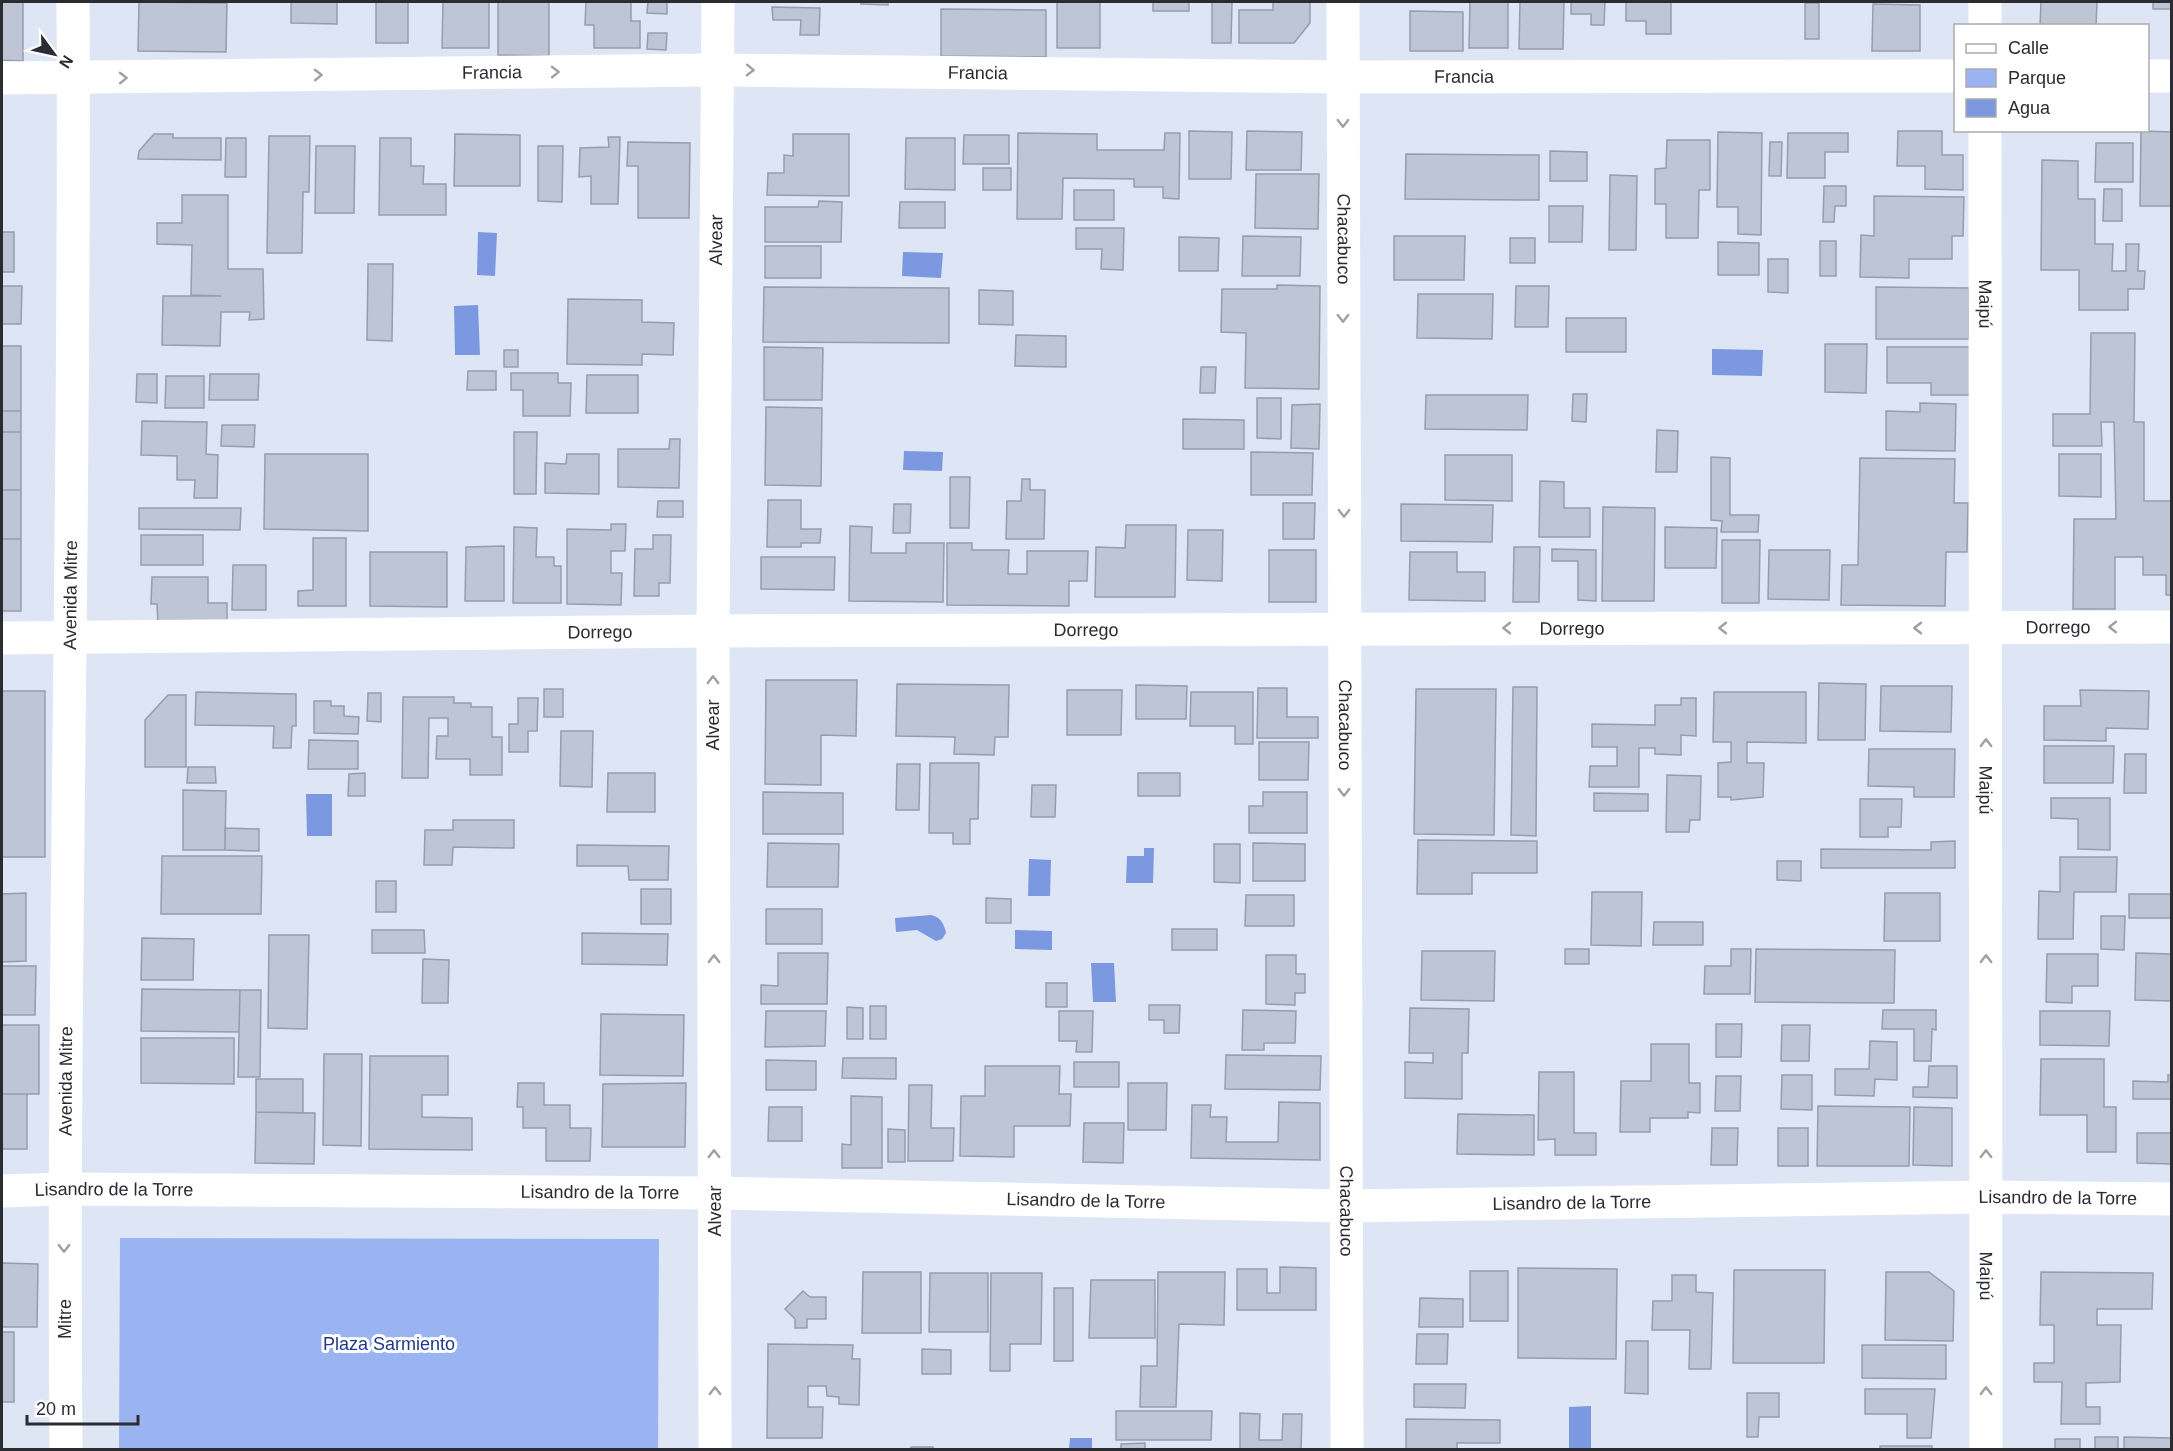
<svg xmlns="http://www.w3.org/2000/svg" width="2173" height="1451" viewBox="0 0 2173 1451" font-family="Arial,sans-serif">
<rect width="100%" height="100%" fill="#dee5f4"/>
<path fill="#9ab4f2" d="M120,1238L659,1239L658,1449H119Z"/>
<path fill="#7b98e0" d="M478,232L497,233L495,276L477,275Z
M903,252L943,253L941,278L902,276Z
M478,305L480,355H455L454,306Z
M1712,349L1763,350L1762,376L1712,375Z
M904,451L943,452L942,471L903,470Z
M306,794H332V836H307Z
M1144,848H1154L1153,883H1126L1127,856H1144Z
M1029,859L1051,860L1050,896H1028Z
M931,915C941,917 944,924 946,933L942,939L936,941L917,930L896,932L895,918Z
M1015,930L1052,931V950L1015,949Z
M1091,963H1114L1116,1002H1093Z
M1591,1406V1448H1569V1407Z
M1070,1438H1092V1449H1069Z"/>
<path fill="#bec5d4" stroke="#969dab" stroke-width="1.5" d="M2,2H23V61L2,60Z
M139,2L227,3L226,52L138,51Z
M291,2H337V24L291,23Z
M376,2H408V43H376Z
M443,2H489V48H442Z
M498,2H549V56L498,55Z
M586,2H631V21H640V48H594V25H585Z
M648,2H667V14L647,13Z
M861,2H888V5L861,4Z
M1057,2H1100V48H1057Z
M1153,2H1189V11H1153Z
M1212,2H1232L1231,43H1212Z
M1273,2H1310V23L1294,43H1239V10H1273Z
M1470,2H1508V48H1469Z
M1520,2H1564L1563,49H1519Z
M1571,2H1605L1604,25H1591V14H1571Z
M1626,2H1671V34H1646V21H1626Z
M2041,2H2097L2096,26H2040Z
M2153,2H2172V9H2153Z
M1805,3H1819V39H1805Z
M1873,4L1920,5V51H1872Z
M772,7L820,8L819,35H800L801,20H773Z
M941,9L1046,10V57L941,56Z
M1410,11L1463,12V51H1410Z
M648,33H667L666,50L647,49Z
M1189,131L1232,132L1231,179H1189Z
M1247,131L1302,132L1301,170H1246Z
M1898,131H1942V155H1963V190L1925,189V166H1897Z
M2141,131L2172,132V206H2140Z
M1718,132L1762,133L1761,235L1738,234V207H1717Z
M1018,133L1097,134V150H1164L1165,133H1180L1179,199L1163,198V187H1134V179L1063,178L1062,219H1017Z
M1788,133H1848V152H1825V178H1787Z
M154,134H173V138H221V160L138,159L139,151Z
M455,134L520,135V186H454Z
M793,134H849V196L767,195L768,173H784V155L793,156Z
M964,135H1009V164H963Z
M269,136H310L309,192H303L302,253H267Z
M608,137H620L618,204H591V176L579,177L580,148L609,147Z
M226,138H246V177H225Z
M380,138H411V166H424L423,184H446V215H379Z
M906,138H955V190L905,189Z
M1667,140H1710V190H1699L1698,238H1666V204H1655V169L1666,168Z
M628,142L690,143L689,218H638V166H627Z
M1770,142H1782L1781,176H1769Z
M2096,143H2133V182H2095Z
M316,146H355L354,213H315Z
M538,146H563L562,202L538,201Z
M1550,151L1587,152V181H1550Z
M1406,154L1539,155V200L1405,199Z
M2042,160L2078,161V199H2095V244H2113L2112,271H2126V244H2139L2138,271H2145L2144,289H2128V310H2079V270H2041Z
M983,168H1011V190H983Z
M1256,174H1319L1318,229L1255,228Z
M1610,175L1637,176L1636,250H1609Z
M1824,186H1846V206H1835L1834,222H1823Z
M2104,189H2122V221H2103Z
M1074,190H1114V220H1074Z
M182,195H228V269H263L264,319L249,320L250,312H221L220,346L162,345L163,296H221L191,295L192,245L157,244V223H182Z
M1874,196L1964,197L1963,236H1952V259H1909V278L1860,277L1861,235L1874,236Z
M819,201L842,202L841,242H765V207H818Z
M900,202H945V228H899Z
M1549,206H1583L1582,242H1549Z
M1076,228H1124L1123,270L1101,269L1102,249H1076Z
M2,232H14V272H2Z
M1243,236L1301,237L1300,276H1242Z
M1394,236H1465L1464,280H1394Z
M1179,237L1219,238L1218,271H1179Z
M1510,238H1535V263H1510Z
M1820,241H1836V276H1820Z
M1718,242L1759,243V275H1718Z
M765,246H821V278H765Z
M1768,259H1788V293L1768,292Z
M368,264H393L392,341L367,340Z
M1277,285L1320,286L1319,389L1245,388L1246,333L1221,332L1222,289H1277Z
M2,286H22L21,324H2Z
M1516,286H1549L1548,327H1515Z
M764,287L949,288V343L763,342Z
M1876,287L1969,288V339H1876Z
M979,290L1013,291V325L979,324Z
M1418,294H1493L1492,339L1417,338Z
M568,299L642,300V322L674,323L673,355L642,354V365L567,364Z
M1566,318H1626V352H1566Z
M2091,333H2135L2134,422H2144V501H2172V595H2166V575H2143V557H2115V609H2073L2074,519H2116L2114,422H2101L2102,446H2053V414H2090Z
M1016,335L1066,336V367L1015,366Z
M1825,344H1867L1866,393L1825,392Z
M2,346H21V411H2Z
M764,347L823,348L822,400H764Z
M1887,347H1972L1971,395H1931V383H1887Z
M504,350H518V367H504Z
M1201,367H1216L1215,393H1200Z
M468,371H496V390H467Z
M511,373H558V383H571L570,416H523V390H511Z
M137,374H157V403L136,402Z
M210,374H259L258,400H209Z
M587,375H638V413H586Z
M166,376H204V408H165Z
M1573,394H1587L1586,422L1572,421Z
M1426,395H1528L1527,430L1425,429Z
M1257,398H1281V439L1257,438Z
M1920,403L1956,404L1955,451L1886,450V411L1920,412Z
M1320,404L1319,449L1291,448L1292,405Z
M766,407L822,408L821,486L765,485Z
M2,411H21V432H2Z
M1183,419L1244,420V449H1183Z
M142,421L207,422L206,454L218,455L217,498H194L195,480H177V456L141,455Z
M222,425H255L254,447L221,446Z
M1657,430L1678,431L1677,472H1656Z
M2,432H21V490H2Z
M514,432H537L536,494H514Z
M670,439H680L679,488L618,487V449H669Z
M1251,452L1313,453L1312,495H1251Z
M265,454H368V531L264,529Z
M567,454H599V494L545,493V463L566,464Z
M2059,454H2101V497L2059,496Z
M1445,455H1512V501L1445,500Z
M1711,457L1730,458V515H1759L1758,532H1721L1722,521L1711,520Z
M1860,458L1955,459L1954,503H1968L1967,552H1946L1945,606L1841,605L1842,565H1858Z
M950,477H970L969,528H950Z
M1022,479H1030V490H1045L1044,539H1006L1007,501H1021Z
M1540,481L1564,482V508H1590V537H1539Z
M2,490H21V539H2Z
M768,500H801V529H821L820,543H801V547H767Z
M658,501H683V517H657Z
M1283,503H1315L1314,539H1283Z
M894,504H911L910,533H893Z
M1401,504L1493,505L1492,542L1401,541Z
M1603,507L1655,508L1654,601H1602Z
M139,508H241L240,530L139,529Z
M611,524H626L625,551H611V573H622L621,605L567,604V529L611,530Z
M1126,525H1176L1175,597H1095L1096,547L1125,548Z
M850,526L872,527L871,553H906V543H944L943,602L849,601Z
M514,527L537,528L536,557H554V566H561V603H513Z
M1665,527L1717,528L1716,568H1665Z
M1188,530H1223L1222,581L1187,580Z
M141,535H203V565H141Z
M653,535H671L670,583H659V596H634L635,549H653Z
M313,538H346V606H298V591L313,590Z
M2,539H21V611H2Z
M1722,540H1760L1759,603H1722Z
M947,543H972V550H1009L1008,574H1027V551H1088L1087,581H1069V606L947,605Z
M504,546V601H465L466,547Z
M1514,547H1540L1539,602H1513Z
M1552,549L1596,550V601L1578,600V561H1552Z
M1269,550H1316V602H1269Z
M1769,550H1830L1829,600L1768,599Z
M370,552H447V607L370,606Z
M1410,552H1457V572H1485V601L1409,600Z
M761,557H835L834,590L761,589Z
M233,565H266V610H232Z
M152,577H208V603H227V625H158L157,604H151Z
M766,680H857L856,736L821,735V785L765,784Z
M1819,683L1866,684L1865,740H1818Z
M897,684L1009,685L1008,737H995L994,755L954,754L955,737L896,736Z
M1136,685L1187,686L1186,719H1136Z
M1881,686H1952L1951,732L1880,731Z
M1513,687H1537L1536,836L1511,835Z
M1258,688H1287V717H1318V738H1257Z
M544,689H563V717H544Z
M1416,689H1496L1494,835L1414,834Z
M1067,690H1122L1121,735H1067Z
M2080,690L2149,691L2148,729L2106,728V741L2044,740V706H2081Z
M2,691H45V857H2Z
M196,692L296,694V726H292L291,748H273L274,726L195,725Z
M1191,692H1253V744H1235V726H1190Z
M1714,692H1806V743L1747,742V763H1764L1763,797L1731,800V797H1718V763L1731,762V742H1713Z
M368,693H381V722L367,721Z
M168,695H186V767H145V720Z
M403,697H454V703H471V707H492V737H502V775H470V759H436L437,736H448V718H429L428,778H402Z
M518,698H538L537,731H528V752H509V724H518Z
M1681,698H1696V736L1681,735V755L1655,754V748H1639V787H1589L1590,766H1617V747H1592V724L1655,725V705H1681Z
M314,701H331V706H344V716L359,717L358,734L314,733Z
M561,731H593L592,787L560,786Z
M309,740L358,741V769H308Z
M1259,742H1309L1308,780H1259Z
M2044,746H2114L2113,783H2044Z
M1869,749H1955L1954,797H1914V787L1868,786Z
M2125,754H2146V793H2124Z
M930,763H979L978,819H970V844H953V833H929Z
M897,764H920L919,810H896Z
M188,767H215L216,783H187Z
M365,773V796H348L349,774Z
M608,773H655V812H607Z
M1138,773H1180V796H1138Z
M1667,775L1701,776L1700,820H1690L1689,832H1666Z
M1032,785H1056L1055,817H1031Z
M183,790L226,791L225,850H183Z
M763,792L843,793V834H763Z
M1263,792H1307V833H1249V806H1263Z
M1594,793L1648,794V811H1594Z
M2051,798H2110V850L2078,849V819L2051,818Z
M1860,799H1902L1901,827H1888V837H1860Z
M453,820H514V848L453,847L452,865H424L425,830H453Z
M225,828L259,829V851L225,850Z
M1418,840L1537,841V873H1472V894H1417Z
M1955,841V868H1821V849L1931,850V842Z
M768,843L839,844L838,887H767Z
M1253,843L1305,844V881H1253Z
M1214,844H1240V883L1214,882Z
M577,845L669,846L668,880H629L628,866H577Z
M162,856H262L261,914H161Z
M2060,857H2117L2116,892H2074L2073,939H2038L2039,891L2060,892Z
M1777,861H1801V881L1777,880Z
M376,881H396V912H376Z
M641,889H671V924H641Z
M1592,892H1642L1641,946L1591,945Z
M26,893V961L2,962V894Z
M1885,893H1940V941H1884Z
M2129,894H2172V918H2129Z
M1246,895H1294V926H1245Z
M986,898L1011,899V923H986Z
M766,909H822V944H766Z
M2101,916H2125L2124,950L2101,949Z
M1654,922H1703V945H1653Z
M1172,929H1217V950H1172Z
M372,930H424L425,953H372Z
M582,933L668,934L667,965L582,964Z
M269,935H309L307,1029L268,1028Z
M142,938L194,939L193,980H141Z
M1565,949H1589V964H1565Z
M1731,949H1751L1750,994H1704L1705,966H1731Z
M1756,949L1895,950L1894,1003L1755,1002Z
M1422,951H1495L1494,1001L1421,1000Z
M778,953H828L827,1004H761V985L778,986Z
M2136,953L2172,954V1001L2135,1000Z
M2047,954H2098V986H2072V1003L2046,1002Z
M1266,955H1296V974H1305V993H1295V1005L1266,1004Z
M423,959L449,960L448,1003H422Z
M2,966H36L35,1015H2Z
M1046,983H1067V1007H1046Z
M142,989L240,990L239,1032L141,1031Z
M240,990H261L260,1077H238Z
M1149,1005H1180L1179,1033H1164V1020H1149Z
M870,1006H886V1039H870Z
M847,1007L863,1008V1039H847Z
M1410,1008L1469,1009L1468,1053H1462V1099L1405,1098V1062L1433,1063V1053H1409Z
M1243,1010L1296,1011L1295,1043H1264V1050H1242Z
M1883,1010H1936V1030L1932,1029L1931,1061H1914V1029H1882Z
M766,1011H826L825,1046L765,1047Z
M1059,1011H1093L1092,1052H1076L1077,1041H1059Z
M2040,1011H2110L2109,1046L2040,1045Z
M601,1014L684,1015L683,1076L600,1075Z
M1716,1024H1742L1741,1057H1716Z
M2,1025H39V1094H2Z
M1782,1025H1810L1809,1061H1781Z
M141,1038H234V1084L141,1083Z
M1870,1041L1897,1042V1080L1875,1079L1874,1096L1835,1095V1069H1869Z
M1651,1044H1689V1083H1700V1113L1688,1112V1118H1650V1132H1620L1621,1081H1651Z
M324,1054H362L361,1146L323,1145Z
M1226,1055L1321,1056L1320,1090L1225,1089Z
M370,1056H448V1095H422V1117L472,1118V1150L369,1149Z
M843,1058H896V1079L842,1078Z
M2041,1059H2104V1107H2116V1152H2087V1115H2040Z
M766,1060L816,1061V1090H766Z
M1074,1062H1119V1087H1074Z
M985,1066H1060L1059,1094H1071L1070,1126H1014V1157L960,1156L961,1096H985Z
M1929,1066H1957V1098L1913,1097V1087H1928Z
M1539,1072H1574V1133H1596V1155H1555V1139L1538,1140Z
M1782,1075H1812V1110L1781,1109Z
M2168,1075H2172V1099H2133V1081L2168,1082Z
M1716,1076H1741L1740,1111H1715Z
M256,1079H303V1113L256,1112Z
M518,1083H544V1105H570V1128H591L590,1161H546V1128H523V1107H517Z
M686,1083L685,1147H602L603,1084Z
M1128,1083H1167L1166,1130H1128Z
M909,1085H932L931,1128H954L953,1161H908Z
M2,1094H27V1149H2Z
M851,1096L882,1097V1168H842V1144L851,1145Z
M1279,1102L1320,1103V1160L1191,1158L1192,1105H1211L1210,1117H1227L1226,1142H1278Z
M1818,1106L1910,1107L1909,1166H1817Z
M769,1107H802V1141H768Z
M1914,1107L1952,1108V1166L1913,1165Z
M256,1112L315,1113L314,1164L255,1163Z
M1458,1114L1534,1115V1155L1457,1154Z
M1084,1123H1124L1123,1163L1083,1162Z
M1712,1128H1738L1737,1165H1711Z
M1778,1128H1808V1166H1778Z
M888,1129L905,1130V1162H888Z
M2137,1133H2172V1164L2137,1163Z
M2,1263L38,1264L37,1327H2Z
M1280,1267L1316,1268V1310H1237V1269H1267V1293H1280Z
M1518,1268L1617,1269L1616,1359L1518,1358Z
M1734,1270H1825L1824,1363H1733Z
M1470,1271H1508V1321H1470Z
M863,1272H921V1333H862Z
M1158,1272H1225L1224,1325L1179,1324L1176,1407H1140L1141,1366H1157Z
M1886,1272H1929L1954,1291L1953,1341L1885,1340Z
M2041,1272L2153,1273L2152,1309H2097V1325H2121L2120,1382L2086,1383V1407H2100V1424H2061L2062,1382H2034V1363H2054V1325H2040Z
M930,1273H988V1332H929Z
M991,1273H1042L1041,1344H1010V1371H990Z
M1672,1275H1696V1292L1713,1293L1711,1369H1689L1690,1330H1652L1653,1301H1672Z
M1091,1280H1155V1338H1089Z
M1054,1288H1073V1361H1054Z
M803,1291L810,1297H826V1319H807V1328H795V1319L785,1309Z
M1420,1298L1463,1299V1327H1419Z
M2,1332H14V1402H2Z
M1417,1334H1448L1447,1364H1416Z
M1626,1341H1648V1394L1625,1393Z
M768,1344L853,1345L852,1359H860L859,1405L839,1404V1397L827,1396L826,1386H808V1407H823L822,1438H767Z
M1862,1345H1946V1379L1862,1378Z
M922,1349L951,1350V1374H922Z
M1414,1384H1466L1465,1408L1414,1407Z
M1865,1389H1935L1931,1438H1907V1414H1865Z
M1747,1393H1779V1417H1759L1758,1437H1747Z
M1116,1411H1212L1211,1440H1116Z
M1240,1413L1260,1414L1259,1440H1282L1283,1414H1302L1301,1450H1240Z
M1406,1419L1500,1420V1443H1457V1450H1406Z
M2095,1437H2118V1450H2095Z
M2124,1437L2172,1438V1450H2124Z
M2055,1439H2080V1450H2055Z
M1145,1443V1450H1121V1444Z
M1880,1446H1932V1450H1880Z
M911,1447H933V1450H911Z"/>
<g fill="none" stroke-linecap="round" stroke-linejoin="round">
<g stroke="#fff" stroke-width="33">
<path id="s1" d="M1343,2L1347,1450"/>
<path d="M1985,26V2"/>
<path d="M2148,76H2172"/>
<path id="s2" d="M2,78L717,70L1343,77L1956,76"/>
<path id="s3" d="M1985,130L1986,1450"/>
<path id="s4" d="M2,638L713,631L2172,627"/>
<path id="s5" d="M715,1450L713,631L718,2"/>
</g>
<g stroke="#fff" stroke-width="33">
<path id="s6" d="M2,1191L64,1189L715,1193L1345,1206L1986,1197L2172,1199"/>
<path id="s7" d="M66,1450C62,967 76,484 73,2"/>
</g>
</g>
<defs><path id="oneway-chevron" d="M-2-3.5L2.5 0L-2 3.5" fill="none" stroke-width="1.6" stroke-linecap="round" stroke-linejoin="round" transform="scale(1.5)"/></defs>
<g stroke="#9fa0a3">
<use href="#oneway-chevron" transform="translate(750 70) rotate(1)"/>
<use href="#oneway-chevron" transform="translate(555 72) rotate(-1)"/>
<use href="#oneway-chevron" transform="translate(318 75) rotate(-1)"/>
<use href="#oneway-chevron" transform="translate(123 78) rotate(-1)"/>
<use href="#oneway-chevron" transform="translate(1343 123) rotate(90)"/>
<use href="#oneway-chevron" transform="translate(1343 318) rotate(90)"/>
<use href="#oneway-chevron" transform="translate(1344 513) rotate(90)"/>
<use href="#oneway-chevron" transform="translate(2113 627) rotate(180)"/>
<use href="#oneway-chevron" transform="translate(1507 628) rotate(180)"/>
<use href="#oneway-chevron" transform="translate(1723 628) rotate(180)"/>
<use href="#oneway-chevron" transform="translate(1918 628) rotate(180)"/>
<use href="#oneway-chevron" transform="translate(713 680) rotate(-90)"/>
<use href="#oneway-chevron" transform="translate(1986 743) rotate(-90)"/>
<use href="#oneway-chevron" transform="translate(1344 792) rotate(90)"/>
<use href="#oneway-chevron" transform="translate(714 959) rotate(-90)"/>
<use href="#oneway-chevron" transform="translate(1986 959) rotate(-90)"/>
<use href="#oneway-chevron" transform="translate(714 1154) rotate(-90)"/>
<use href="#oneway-chevron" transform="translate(1986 1154) rotate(-90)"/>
<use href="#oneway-chevron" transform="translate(64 1248) rotate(90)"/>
<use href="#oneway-chevron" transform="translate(715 1391) rotate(-90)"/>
<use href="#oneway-chevron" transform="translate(1986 1391) rotate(-90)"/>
</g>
<g text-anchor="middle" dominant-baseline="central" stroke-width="6" stroke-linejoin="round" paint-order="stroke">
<g font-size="18" fill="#2a2c32" stroke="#fff">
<text stroke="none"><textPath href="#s2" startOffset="490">Francia</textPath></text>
<text stroke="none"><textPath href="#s2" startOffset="976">Francia</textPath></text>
<text stroke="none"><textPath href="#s2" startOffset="1462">Francia</textPath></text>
<text stroke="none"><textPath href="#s5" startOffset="1210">Alvear</textPath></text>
<text stroke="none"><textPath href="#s1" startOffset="237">Chacabuco</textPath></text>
<text stroke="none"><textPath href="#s3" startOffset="174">Maipú</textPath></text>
<text stroke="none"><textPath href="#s7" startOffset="855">Avenida Mitre</textPath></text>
<text stroke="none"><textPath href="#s4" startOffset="2056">Dorrego</textPath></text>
<text stroke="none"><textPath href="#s4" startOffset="1570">Dorrego</textPath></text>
<text stroke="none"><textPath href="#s4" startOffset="1084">Dorrego</textPath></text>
<text stroke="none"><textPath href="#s4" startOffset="598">Dorrego</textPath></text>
<text transform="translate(713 725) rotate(-90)">Alvear</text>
<text stroke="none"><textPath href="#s1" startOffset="723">Chacabuco</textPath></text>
<text stroke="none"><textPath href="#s3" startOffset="660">Maipú</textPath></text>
<text stroke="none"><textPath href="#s7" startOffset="369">Avenida Mitre</textPath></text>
<text stroke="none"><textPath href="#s6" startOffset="112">Lisandro de la Torre</textPath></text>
<text stroke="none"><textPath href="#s6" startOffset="598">Lisandro de la Torre</textPath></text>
<text stroke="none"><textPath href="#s6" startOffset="2056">Lisandro de la Torre</textPath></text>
<text stroke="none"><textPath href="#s6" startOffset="1084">Lisandro de la Torre</textPath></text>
<text stroke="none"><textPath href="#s6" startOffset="1570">Lisandro de la Torre</textPath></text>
<text transform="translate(715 1211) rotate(-90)">Alvear</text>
<text stroke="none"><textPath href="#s1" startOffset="1209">Chacabuco</textPath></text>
<text stroke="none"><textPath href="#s3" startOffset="1146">Maipú</textPath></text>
<text transform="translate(65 1319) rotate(-90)">Mitre</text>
</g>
<g font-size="18" fill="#20388c" stroke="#fff">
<text x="389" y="1344">Plaza Sarmiento</text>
</g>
</g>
<rect width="2173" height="1451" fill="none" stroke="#2a2c32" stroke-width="6"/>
<rect x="1954" y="24" width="195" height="108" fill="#ffffff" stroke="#aaabad" stroke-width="1.5"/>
<rect x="1966" y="44" width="30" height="9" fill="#ffffff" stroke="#aaabad" stroke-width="1.5"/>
<text x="2008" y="54" font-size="18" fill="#2a2c32">Calle</text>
<rect x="1966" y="69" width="30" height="18" fill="#9ab4f2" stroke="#aaabad" stroke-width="1.5"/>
<text x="2008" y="84" font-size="18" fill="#2a2c32">Parque</text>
<rect x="1966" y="99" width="30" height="18" fill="#7b98e0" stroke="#aaabad" stroke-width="1.5"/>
<text x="2008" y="114" font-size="18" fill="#2a2c32">Agua</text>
<g transform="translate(54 54) rotate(123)" stroke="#ffffff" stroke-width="4.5" paint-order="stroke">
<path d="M0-4.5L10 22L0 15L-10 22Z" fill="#2a2c32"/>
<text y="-9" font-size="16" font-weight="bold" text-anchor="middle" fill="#2a2c32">N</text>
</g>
<path d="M27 1415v9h111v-9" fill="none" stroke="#2a2c32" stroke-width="3"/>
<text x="36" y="1415" font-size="18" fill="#2a2c32" stroke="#ffffff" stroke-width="4.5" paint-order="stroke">20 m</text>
</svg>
